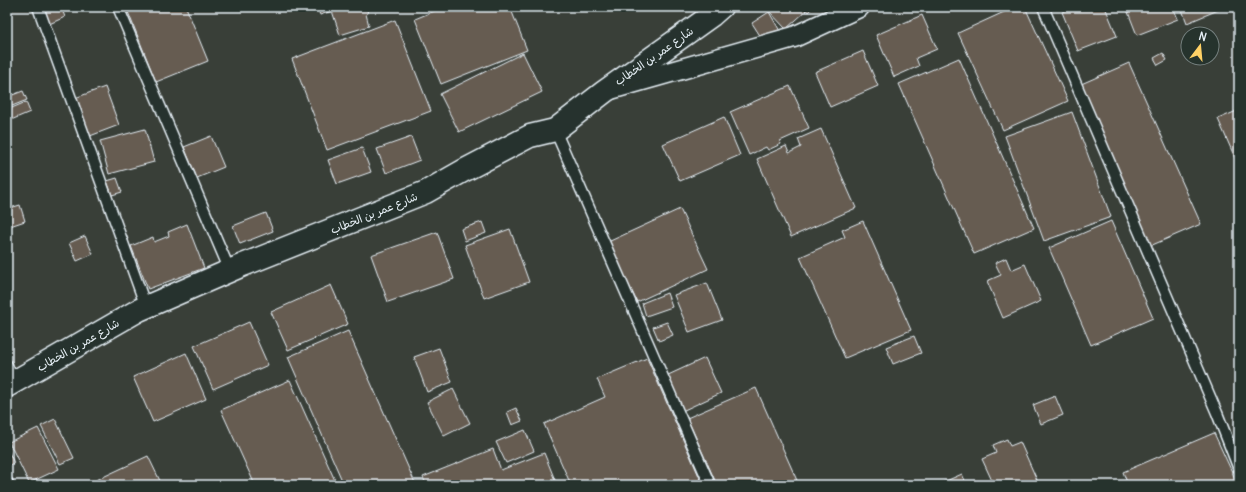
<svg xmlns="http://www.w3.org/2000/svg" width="1246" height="492" viewBox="0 0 1246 492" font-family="Delius,'Playpen Sans Arabic',sans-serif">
<rect width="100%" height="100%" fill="#393f38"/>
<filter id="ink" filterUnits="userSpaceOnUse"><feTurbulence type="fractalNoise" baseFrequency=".025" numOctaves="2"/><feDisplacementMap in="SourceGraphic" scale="8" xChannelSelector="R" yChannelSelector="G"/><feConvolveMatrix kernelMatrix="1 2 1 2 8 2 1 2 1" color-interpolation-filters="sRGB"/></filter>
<g filter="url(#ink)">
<path fill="#665c51" stroke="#e8f1f8" d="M40,7H61L65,17L47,25Z
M126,7H186L208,61L156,82Z
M317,7H366L368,13L366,14L369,26L340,35L332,11L320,15Z
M444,7H510L527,50L441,84L415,19Z
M772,7H802L806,11L786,29L768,10Z
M804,7H813L808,12Z
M1015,7H1025L1068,101L1003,130L958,33Z
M1074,7H1105L1117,36L1078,51L1062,12Z
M1126,7H1173L1178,19L1137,35Z
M1181,7H1223V8L1187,23Z
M769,12L780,31L764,42L752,23Z
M922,15L937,49L916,58L919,66L894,77L876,35Z
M395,20L431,111L327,150L292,59Z
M863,51L878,86L830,107L815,72Z
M523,53L542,92L459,132L440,94Z
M1163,53L1167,60L1158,65L1154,58Z
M959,58L1034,228L974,254L899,84Z
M1129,63L1201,224L1150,246L1079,85Z
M790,86L809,128L780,141L781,144L768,150L766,147L749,155L730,112Z
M105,87L119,125L90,136L75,98Z
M23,91L27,100L7,108V97Z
M26,102L30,112L11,120L7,110Z
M1239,110V157L1235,158L1218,119Z
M1072,112L1111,217L1044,241L1005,136Z
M724,117L740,155L680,181L663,144Z
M145,129L154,162L109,174L100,141Z
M821,129L856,208L791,237L757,159L786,146L789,153L801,147L798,139Z
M211,136L224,167L197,178L184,147Z
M411,137L420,160L386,173L377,149Z
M362,148L371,172L337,184L328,160Z
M117,178L122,192L112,195L107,181Z
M20,205L25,221L7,227V209Z
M680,209L708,269L637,302L608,242Z
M266,213L273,231L240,244L233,226Z
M863,221L911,330L845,358L800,257L845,237L842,230Z
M1111,221L1153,318L1091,345L1049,248Z
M482,222L486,233L465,241L461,229Z
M187,224L204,268L148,289L131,246L153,237L154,242L169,236L168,232Z
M510,229L529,282L484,298L465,245Z
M437,232L454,279L388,302L371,255Z
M85,236L93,254L77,261L69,243Z
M1006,258L1011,270L1025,264L1041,301L1003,318L987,281L1001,275L995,263Z
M707,283L722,320L689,332L674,295Z
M331,285L348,324L288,350L271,312Z
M667,293L672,307L646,316L642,303Z
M249,322L268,365L213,389L194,346Z
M667,322L673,335L659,341L653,327Z
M348,331L416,485H344L288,357Z
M914,336L921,353L893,364L886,347Z
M439,348L452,382L427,392L414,357Z
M186,353L206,399L153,422L133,377Z
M647,358L703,485H571L544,424L605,397L597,379Z
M705,358L721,393L682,411L666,376Z
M290,380L337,485H255L221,410Z
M756,388L799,485H717L687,418Z
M453,389L470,423L444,436L427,402Z
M1055,396L1063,415L1041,424L1033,405Z
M516,408L522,421L512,425L507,412Z
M55,419L74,458L60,464L41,426Z
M38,428L59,469L29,483L9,442Z
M525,430L534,451L506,463L496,442Z
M1214,433L1238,485H1128L1123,472Z
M1007,439L1010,446L1020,442L1037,480L1027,485H994L982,459L996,453L993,445Z
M7,448L14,463L7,466Z
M493,449L501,470L544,453L557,485H426L423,477Z
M148,456L162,485H89L88,484Z
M962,474L967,485H937Z"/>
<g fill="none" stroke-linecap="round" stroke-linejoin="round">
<defs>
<path id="lane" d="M38,7L146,307
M118,7L230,271
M1043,7L1217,413L1239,469
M555,130L710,485
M7,365L13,382
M7,482L9,485"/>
<path id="street" d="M611,89L794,37L859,7"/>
<path id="secondary" d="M7,386L139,310L243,265L426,192L463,171L530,136L555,130L604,92L712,15L721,7"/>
</defs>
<use href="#lane" stroke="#e8f1f8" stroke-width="13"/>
<use href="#street" stroke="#e8f1f8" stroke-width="23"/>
<use href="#secondary" stroke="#e8f1f8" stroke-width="25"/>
<use href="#lane" stroke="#26332d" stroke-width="10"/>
<use href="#street" stroke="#26332d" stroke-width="20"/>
<use href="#secondary" stroke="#26332d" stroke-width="22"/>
</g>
</g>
<g text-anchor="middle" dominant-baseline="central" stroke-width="3" stroke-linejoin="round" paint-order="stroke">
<g font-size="11" fill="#e8f1f8" stroke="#26332d">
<text transform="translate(654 56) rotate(-35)">شارع عمر بن الخطاب</text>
<text transform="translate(374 213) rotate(-22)">شارع عمر بن الخطاب</text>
<text transform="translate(78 345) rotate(-30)">شارع عمر بن الخطاب</text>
</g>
</g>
<rect width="1246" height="492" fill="none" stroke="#26332d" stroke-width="24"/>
<rect x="12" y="12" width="1222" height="468" fill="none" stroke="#e8f1f8" stroke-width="1.5" filter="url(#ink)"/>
<g transform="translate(1200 46) rotate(16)"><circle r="19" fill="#26332d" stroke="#747f7e"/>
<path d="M0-3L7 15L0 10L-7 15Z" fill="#ffd166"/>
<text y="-6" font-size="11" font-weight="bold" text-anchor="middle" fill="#e8f1f8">N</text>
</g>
</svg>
